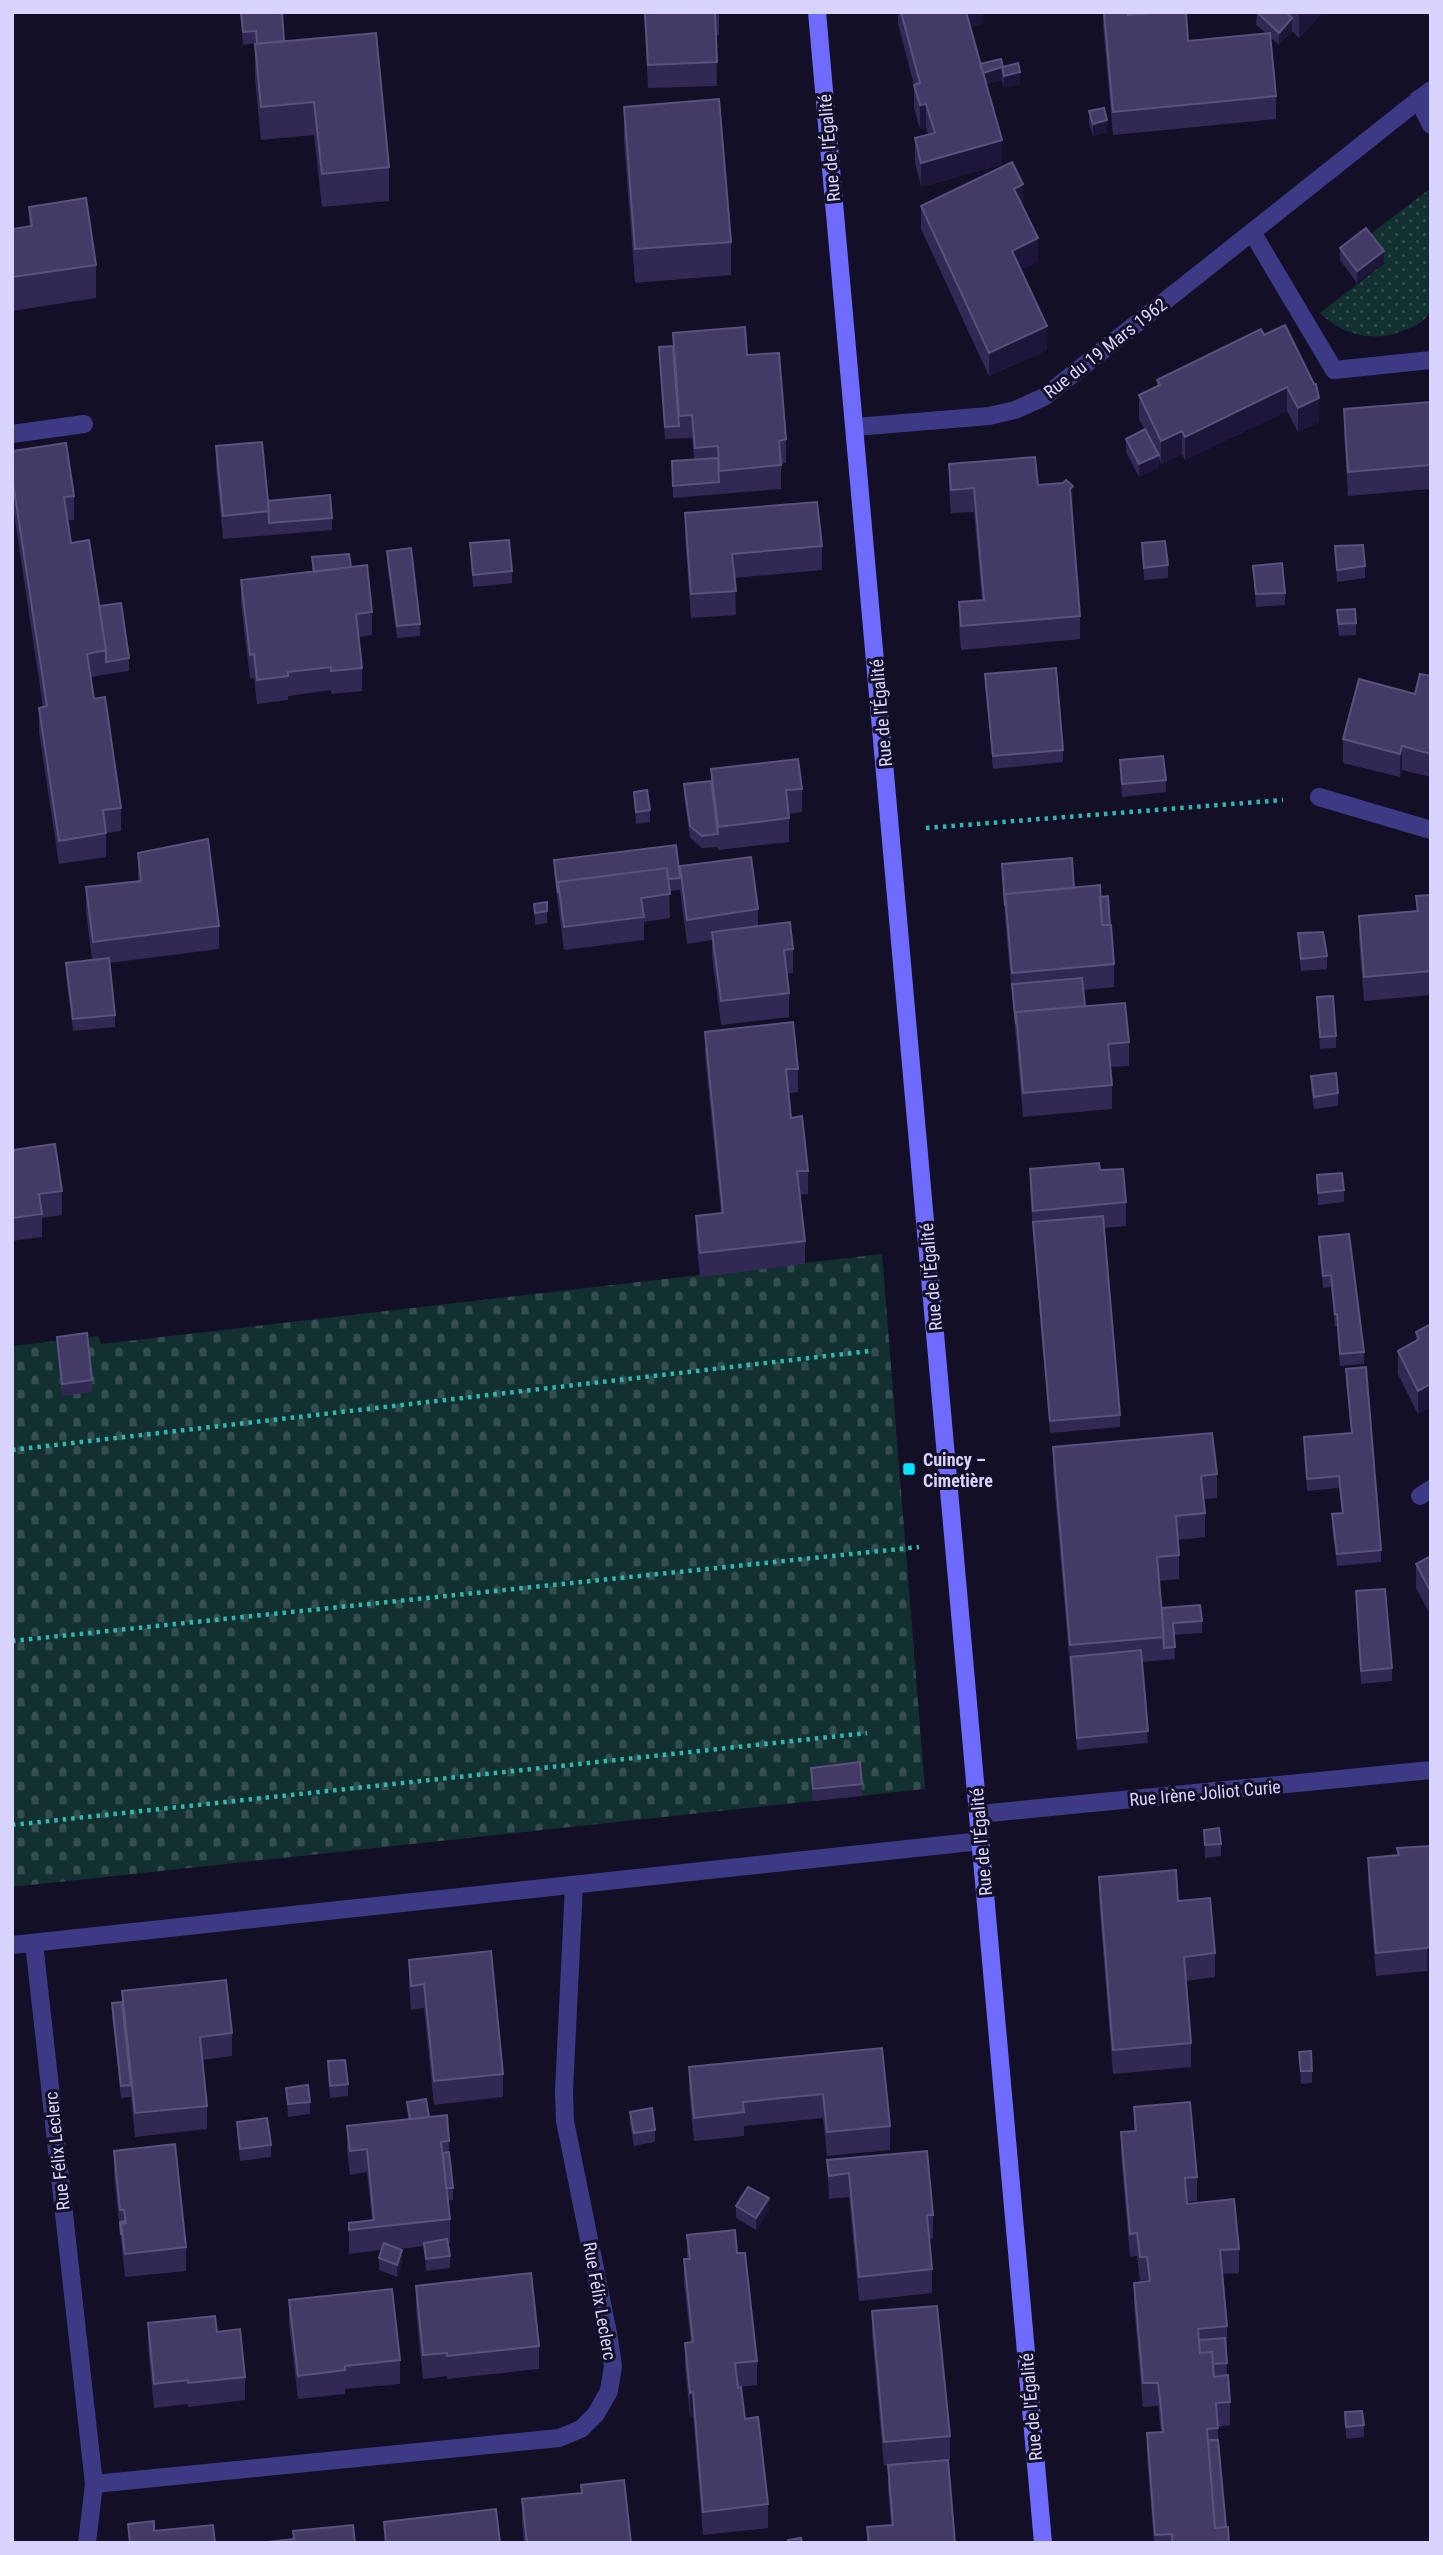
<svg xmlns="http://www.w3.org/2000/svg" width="1443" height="2555" viewBox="0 0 1443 2555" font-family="'Roboto Condensed',sans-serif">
<defs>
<pattern id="grass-dots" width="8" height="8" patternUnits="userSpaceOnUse" patternTransform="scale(1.75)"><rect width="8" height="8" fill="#12302f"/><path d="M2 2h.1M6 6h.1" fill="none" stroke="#344d4e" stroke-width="1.8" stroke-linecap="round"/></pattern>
<pattern id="cemetery-stones" width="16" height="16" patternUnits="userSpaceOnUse" patternTransform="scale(1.75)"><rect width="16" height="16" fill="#12302f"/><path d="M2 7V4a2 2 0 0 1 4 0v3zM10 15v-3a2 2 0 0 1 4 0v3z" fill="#344d4e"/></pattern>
</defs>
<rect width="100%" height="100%" fill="#130f26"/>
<path fill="url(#grass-dots)" d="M1431,188V310C1426,321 1416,326 1405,330C1375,343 1344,336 1320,313L1385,263L1365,238Z"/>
<path fill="url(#cemetery-stones)" d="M882,1254L925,1789L12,1887V1346L98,1336L101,1344Z"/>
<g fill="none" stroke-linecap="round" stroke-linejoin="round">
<path stroke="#2fb8b0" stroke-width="4.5" stroke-dasharray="3.5 5" stroke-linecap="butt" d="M926,828L1283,800
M12,1450L870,1351
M12,1641L919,1547
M12,1825L867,1733"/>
<path stroke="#3d3a85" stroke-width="18" d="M1418,99L1431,125
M1252,232L1334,370L1431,360
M855,427L989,416L1015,410L1044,397L1431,90
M12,434L84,424
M1319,797L1431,830
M1420,1496L1431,1489
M979,1814L1431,1770
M34,1943L94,2484L87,2543
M12,1945L981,1841
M94,2484L559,2438L581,2429L596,2414L609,2391L613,2366L608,2333L565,2121L564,2091L574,1885"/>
<path stroke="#6f6bff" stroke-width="18" d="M817,12L1043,2543"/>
</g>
<path fill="#312854" d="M240,12H282L284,41L389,167V201L322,207L314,135L261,140L255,78V44L256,43L243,45Z
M644,12H719V35L716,36L717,86L648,88Z
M898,12H983V24L970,27L980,64L1003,67L1020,84L1004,88L1002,80L986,84L1002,164L921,187L915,162V138L928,135L926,127L920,129L914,108V85L898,24Z
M1103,12H1128V15L1188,41L1266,33L1256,25L1257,12H1323L1299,38L1292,31L1279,45L1270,37L1276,96V119L1113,135L1103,26Z
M624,107L731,242V275L635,283L624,141Z
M1089,111L1107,132L1093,136L1089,123Z
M921,206L1023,207L1038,262L1021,270L1047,350L989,376L921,229Z
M29,207L96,265V298L12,311V229L29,226Z
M1340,248L1384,263L1357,283L1340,260Z
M1261,329L1319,422L1298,432L1287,411L1185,460L1182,454L1161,464L1159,459V467L1139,477L1126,452V439L1145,430L1139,419V395L1157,387V380Z
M673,333L747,355L786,439V463L781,464V489L673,498L672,461L694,459L692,438L665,439L659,347L673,346Z
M1431,402V497L1430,489L1348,496L1344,432V409Z
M216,446L268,501L332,518V530L223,539L216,469Z
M12,451L74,496V520H67L71,543L99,606L129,658V671L90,677L94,699L121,808V831L106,833V857L59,864L39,732V708L43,707L12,500Z
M949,464L1038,485L1073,509L1072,511L1080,616V639L961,650L959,625V602L982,600L974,512L951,513L949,488Z
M685,513L822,546V570L735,578L736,615L691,618L685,537Z
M470,543L512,571V583L473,587Z
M1142,543L1168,565V578L1144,580Z
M1335,546L1365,566V578L1337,582Z
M387,551L420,624V636L397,638L387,563Z
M312,557L351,567L372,612V635L359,637L362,668V691L331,694V690L288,696V700L257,704L254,678H250L241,604V580L312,572Z
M1253,566L1285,593V605L1256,607Z
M1337,610L1356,623V635L1339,636L1337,622Z
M985,674L1063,750V762L993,769L985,686Z
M1431,676V777L1402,770L1400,777L1343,763V739L1415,694Z
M1120,760L1166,780V792L1122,797Z
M711,769L802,789V812L789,814V842L718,850V847L702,848L690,838L684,796V784L711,781Z
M634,792L650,810V822L636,824Z
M138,853L219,926V949L109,963L115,1015V1027L73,1031L66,975V963L92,960L86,911V887L138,881Z
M554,860L680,878V890L669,891L670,918L644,922V940L564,950L554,873Z
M1002,864L1100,897L1114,964V987L1083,990L1085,1006L1129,1042V1066L1110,1067L1112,1085V1109L1023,1117L1005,918Z
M680,866L758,909V926L793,949V973L787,974L789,993V1017L721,1025L712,956V940L687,944L680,890Z
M1431,895V995L1364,1001L1359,940V916L1416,911V896Z
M547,902V923L535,925L534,904Z
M1298,933L1327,956V969L1301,971L1298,945Z
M1317,997L1336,1036V1048L1320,1049Z
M705,1032L798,1069V1092L788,1093L791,1118L808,1171V1194L800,1195L805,1241V1264L700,1277L696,1239V1216L721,1213L705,1056Z
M1311,1076L1338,1093V1106L1314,1109L1311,1088Z
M12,1150L62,1191V1215L42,1218V1237L12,1241Z
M1030,1169L1100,1170L1126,1202V1226L1104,1228L1120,1415V1427L1050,1433L1033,1234L1030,1192Z
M1317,1175L1344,1190V1202L1318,1205Z
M1319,1237L1364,1352V1364L1340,1366L1337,1326L1335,1327L1331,1287L1323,1288Z
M1431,1324L1418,1414L1398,1374V1351L1416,1341V1332Z
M57,1337L92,1380V1392L62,1396L57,1349Z
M1346,1369L1381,1550V1562L1337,1566L1332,1526V1514H1342L1339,1488L1307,1491L1304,1437L1351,1433L1346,1381Z
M1053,1447L1217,1474V1498L1204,1499L1205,1513V1537L1178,1540L1179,1555V1579L1159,1581L1162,1608L1202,1621V1633L1174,1635L1175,1659L1142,1662L1148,1743L1077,1750L1053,1471Z
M1431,1556V1616L1416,1588V1564Z
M1356,1591L1392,1668V1681L1361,1684Z
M811,1768L862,1784V1796L813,1801Z
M1204,1830L1221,1844V1856L1205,1858Z
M1431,1846V1967L1427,1971L1376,1976L1368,1881V1858L1397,1856V1848Z
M1099,1877L1178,1901L1215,1953V1977L1186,1981L1191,2043V2067L1113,2074L1099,1901Z
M409,1960L503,2074V2097L434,2105L424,2008L411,2010L409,1983Z
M122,1991L232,2033V2056L202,2060L207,2106V2129L135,2137L131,2097L121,2098L112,2015V2003L122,2002Z
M882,2048L890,2126V2150L827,2156L823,2118L744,2126V2136L694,2141L689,2091V2067Z
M1299,2052L1312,2071V2083L1301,2084Z
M328,2061L348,2084V2096L330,2098Z
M286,2088L310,2102V2114L288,2117Z
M407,2102L429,2117L449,2141V2152L453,2188V2200H448L450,2219V2243H448L450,2256V2268L426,2271L424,2246L399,2249L402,2262L397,2277L379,2270V2258L381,2250L349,2254V2223L372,2220L367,2172L350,2175L347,2150V2126L408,2120Z
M1134,2107L1197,2177V2201L1187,2202V2204L1239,2249V2273L1223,2274L1227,2326V2350H1226L1227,2375L1230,2402V2425L1218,2427V2440L1226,2527L1229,2543H1154L1147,2457V2433L1161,2432L1158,2406L1143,2407L1134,2306V2283L1148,2281L1147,2280L1140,2281L1137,2256L1130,2257L1121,2155V2132L1134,2131Z
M630,2112L655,2130V2142L634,2146L630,2124Z
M237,2122L271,2145V2157L240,2161L237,2134Z
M114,2151L186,2247V2271L125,2277L114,2175Z
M827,2160L933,2215V2238L929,2239L932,2269V2293L859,2301L849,2197L829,2199Z
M736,2206L769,2210L756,2230L736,2218Z
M687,2235L737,2253L757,2361V2385L738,2387L745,2419L768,2504V2528L703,2535L693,2416L690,2417L685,2366V2343H691L684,2283V2259H687Z
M416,2286L539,2346V2369L447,2379V2376L423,2379L416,2310Z
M289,2300L400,2360V2384L345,2389V2394L298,2399L289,2323Z
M872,2311L950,2436V2460L934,2461L955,2543H867V2527L891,2525L888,2489V2465L884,2466L872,2335Z
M148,2323L217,2332L245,2377V2400L188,2407V2404L154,2408L148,2347Z
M1345,2412L1364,2425V2437L1346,2439Z
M581,2485L631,2543H524L522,2523V2499L581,2493Z"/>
<path fill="#1d163a" d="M964,12H983V24L964,29Z
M1301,12H1323L1299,38V14Z
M1292,18V30L1279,45V33Z
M1002,67V80L979,86V74Z
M1020,72V84L1004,88V76Z
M926,104V127L920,129V105Z
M1107,120V132L1093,136V124Z
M1002,140V164L921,187V163Z
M1023,184V208L1014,189Z
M1038,238V262L1012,274V251Z
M1384,251V263L1357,283V271Z
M1047,326V350L989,376V353Z
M1287,387V411L1185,460V437Z
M1319,398V422L1298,432V408Z
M1182,431V454L1161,464V441Z
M1159,455V467L1139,477V464Z
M1073,486V509L1070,513V489Z
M1402,746V770L1400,777V754Z
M1431,1384V1408L1418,1414V1391Z
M1431,1944V1967L1427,1971V1948Z
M769,2198V2210L756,2230V2218Z
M402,2250V2262L397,2277V2265Z
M693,2392V2416L690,2417V2393Z"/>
<path fill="#433a66" stroke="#5a527e" stroke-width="2" d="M241,12H282L284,41L257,44L256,31L243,32Z
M645,12H715L717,62L648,65Z
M901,12H966L1002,140L921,163L915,138L935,133L926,104L920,105L914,85L920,83Z
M1104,12H1128V15L1163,12H1186L1188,41L1270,33L1276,96L1113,112Z
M1257,12H1286L1292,18L1279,33Z
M376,33L389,167L322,174L314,102L261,107L255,44Z
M1001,59L1003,67L1018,63L1020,72L1004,76L1002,67L983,73L980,64Z
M719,99L731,242L635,249L624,107Z
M1104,108L1107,120L1093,124L1089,111Z
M1012,162L1023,184L1014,189L1038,238L1012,251L1047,326L989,353L921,206Z
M86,198L96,265L12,277V229L32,226L29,207Z
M1366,228L1384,251L1357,271L1340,248Z
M1285,325L1314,384H1316L1319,398L1298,408L1287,387L1185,437L1182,431L1161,441L1139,395L1160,385L1157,380L1261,329L1264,335Z
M745,327L747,355L779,353L786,439L779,441L781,465L719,471L718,446L695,448L692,415L679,416L673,333Z
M673,346L679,426L665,427L659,347Z
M1431,402V474L1430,465L1348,472L1344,409Z
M1145,429L1159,455L1139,464L1126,439Z
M262,442L269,511L223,516L216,446Z
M66,443L74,496L64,497L71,543L89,540L106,650L87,654L94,699L105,697L121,808L103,810L106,833L59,841L39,708L47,706L12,476V451Z
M1035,457L1038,485L1063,483L1066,480L1073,486L1070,489L1080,616L961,626L959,602L984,600L974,488L951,490L949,464Z
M718,458L719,482L673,486L672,461Z
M330,495L332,518L269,523L268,501Z
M817,502L822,546L732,554L736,591L691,594L685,513Z
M509,540L512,571L473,575L470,543Z
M1165,541L1168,565L1144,568L1142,543Z
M1363,545L1365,566L1337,570L1335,546Z
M411,548L420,624L397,626L387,551Z
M349,554L351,567L314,572L312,557Z
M1282,563L1285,593L1256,594L1253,566Z
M367,565L372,612L356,614L362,668L331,671V667L288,672V676L257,680L254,654L250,655L241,580Z
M121,603L129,658L106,662V650L99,606Z
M1355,609L1356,623L1339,624L1337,610Z
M1056,668L1063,750L993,756L985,674Z
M1420,674L1431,676V754L1402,746L1400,754L1343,739L1359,679L1415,694Z
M1163,756L1166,780L1122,784L1120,760Z
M798,759L802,789L786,790L789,818L718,827L711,769Z
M711,781L718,834L702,836L690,826L684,784Z
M647,790L650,810L636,812L634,792Z
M208,839L219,926L93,942L86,887L141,881L138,853Z
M676,845L680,878L668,879L667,868L558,882V893L554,860Z
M751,857L758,909L687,920L680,866Z
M1072,858L1074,888L1005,894V906L1002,864Z
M667,868L670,894L641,898L644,917L564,927L558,882Z
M1100,885L1102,925H1111L1114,964L1012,973L1005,894Z
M1431,895V971L1364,977L1359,916L1418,911L1416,896Z
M1108,896L1110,925H1102L1100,897Z
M547,902V911L535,913L534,904Z
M790,922L793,949L784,950L789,993L721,1001L712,932Z
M1323,932L1327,956L1301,959L1298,933Z
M109,958L115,1015L73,1019L66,963Z
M1082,978L1085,1006L1016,1012V1024L1012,984Z
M1333,996L1336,1036L1320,1037L1317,997Z
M1125,1003L1129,1042L1108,1044L1112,1085L1023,1093L1016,1012Z
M793,1022L798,1069H786L791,1118L802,1116L808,1171H797L805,1241L700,1253L696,1216L723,1213L705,1032Z
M1336,1073L1338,1093L1314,1097L1311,1076Z
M55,1144L62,1191L39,1194L42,1214L12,1218V1150Z
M1099,1163L1100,1170L1123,1169L1126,1202L1033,1211L1030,1169Z
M1342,1173L1344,1190L1318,1193L1317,1175Z
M1103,1216L1120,1415L1050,1421L1033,1222Z
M1349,1234L1364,1352L1340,1354L1337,1314H1335L1331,1275L1323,1276L1319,1237Z
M1431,1324V1384L1418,1391L1398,1351L1419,1339L1416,1332Z
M87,1333L92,1380L62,1384L57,1337Z
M1366,1367L1381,1550L1337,1554L1332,1514L1343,1513L1339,1476L1307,1479L1304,1437L1352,1433L1346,1369Z
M1212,1433L1217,1474L1201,1476L1205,1513L1176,1516L1179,1555L1157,1557L1164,1637L1070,1645L1053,1447Z
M1431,1556V1592L1416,1564Z
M1385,1589L1392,1668L1361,1671L1356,1591Z
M1200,1605L1202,1621L1173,1623L1175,1647L1164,1648L1162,1608Z
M1141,1650L1148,1731L1077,1738L1071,1657Z
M860,1762L862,1784L813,1789L811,1768Z
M1219,1828L1221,1844L1205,1845L1204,1830Z
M1431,1846V1944L1427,1948L1376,1953L1368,1858L1399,1855L1397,1848Z
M1176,1870L1178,1901L1210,1898L1215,1953L1184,1957L1191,2043L1113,2050L1099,1877Z
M491,1951L503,2074L434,2081L424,1984L411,1986L409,1960Z
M226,1980L232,2033L200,2037L207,2106L135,2113L122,1991Z
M122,2002L131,2085L121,2086L112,2003Z
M882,2048L890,2126L827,2132L823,2094L743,2102L744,2112L694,2118L689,2067Z
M1311,2051L1312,2071H1301L1299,2052Z
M345,2060L348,2084L330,2086L328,2061Z
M308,2085L310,2102L288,2104L286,2088Z
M426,2099L429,2117L410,2119L407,2102Z
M1190,2102L1197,2177L1185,2178L1187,2204L1234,2199L1239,2249L1220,2250L1227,2326L1198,2329L1200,2353L1212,2352L1214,2377L1228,2375L1230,2402L1216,2403L1218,2428L1207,2429L1215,2528L1228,2527L1229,2543H1172V2534L1155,2535L1147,2433L1163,2432L1161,2408L1158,2383H1143L1134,2283L1150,2281L1147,2257H1140L1137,2233L1130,2234L1121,2132L1136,2131L1134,2107Z
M652,2108L655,2130L634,2133L630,2112Z
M447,2115L449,2141L441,2142L450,2219L349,2230V2223L374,2220L367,2149L350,2151L347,2126Z
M267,2118L271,2145L240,2149L237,2122Z
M175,2144L186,2247L125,2254L121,2224L126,2223L124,2210H120L114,2151Z
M927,2151L933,2215H927L932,2269L859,2277L849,2173L829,2176L827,2160Z
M449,2152L453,2188H446L443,2153Z
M748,2187L769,2198L756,2218L736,2206Z
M124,2221V2223L121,2224V2235L120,2222Z
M735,2230L737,2253H745L757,2361L735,2363L738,2388L741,2387L745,2419L758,2417L768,2504L703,2512L693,2392L690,2393L685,2343L693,2342L684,2259H690L687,2235Z
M447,2239L450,2256L426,2259L424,2243Z
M384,2243L402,2250L397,2265L379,2258Z
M531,2273L539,2346L447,2356V2353L423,2355L416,2286Z
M392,2289L400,2360L345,2366V2370L298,2376L289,2300Z
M937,2306L950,2436L884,2442L872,2311Z
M215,2316L217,2332L240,2329L245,2377L188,2383V2380L154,2384L148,2323Z
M1225,2338L1227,2363L1213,2364L1212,2352L1200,2353L1199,2340Z
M1362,2411L1364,2425L1346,2427L1345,2412Z
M1208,2440H1218L1226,2527L1215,2528Z
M948,2460L955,2543H869L867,2527L893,2525L888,2465Z
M624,2480L631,2543H527L522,2499L582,2493L581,2485Z
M496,2509L500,2543H386L384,2522Z
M154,2521V2531L213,2525L215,2543H130L128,2524Z
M353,2525L355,2543H259L294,2539L293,2531Z
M801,2538L802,2543H788V2540Z"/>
<rect fill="#00e5ff" stroke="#130f26" stroke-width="2.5" x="902" y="1462" width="14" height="14" rx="3.5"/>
<g text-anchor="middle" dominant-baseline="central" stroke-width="6" stroke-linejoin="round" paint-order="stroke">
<g font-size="18" fill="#d9d4ff" stroke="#130f26">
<text transform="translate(829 148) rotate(-95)">Rue de l'Égalité</text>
<text transform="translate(1105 348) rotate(-38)">Rue du 19 Mars 1962</text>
<text transform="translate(881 713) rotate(-95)">Rue de l'Égalité</text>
<text transform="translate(931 1277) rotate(-95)">Rue de l'Égalité</text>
<text transform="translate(1205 1793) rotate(-5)">Rue Irène Joliot Curie</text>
<text transform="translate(981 1842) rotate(-95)">Rue de l'Égalité</text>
<text transform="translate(57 2151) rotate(-96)">Rue Félix Leclerc</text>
<text transform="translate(600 2301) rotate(80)">Rue Félix Leclerc</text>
<text transform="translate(1031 2407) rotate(-95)">Rue de l'Égalité</text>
</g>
<g font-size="18" font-weight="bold" fill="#d9d4ff" stroke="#130f26" text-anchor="start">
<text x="923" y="1459">Cuincy –<tspan x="923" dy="21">Cimetière</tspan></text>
</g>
</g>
<rect width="1443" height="2555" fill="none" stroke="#d9d4ff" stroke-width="28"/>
</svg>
